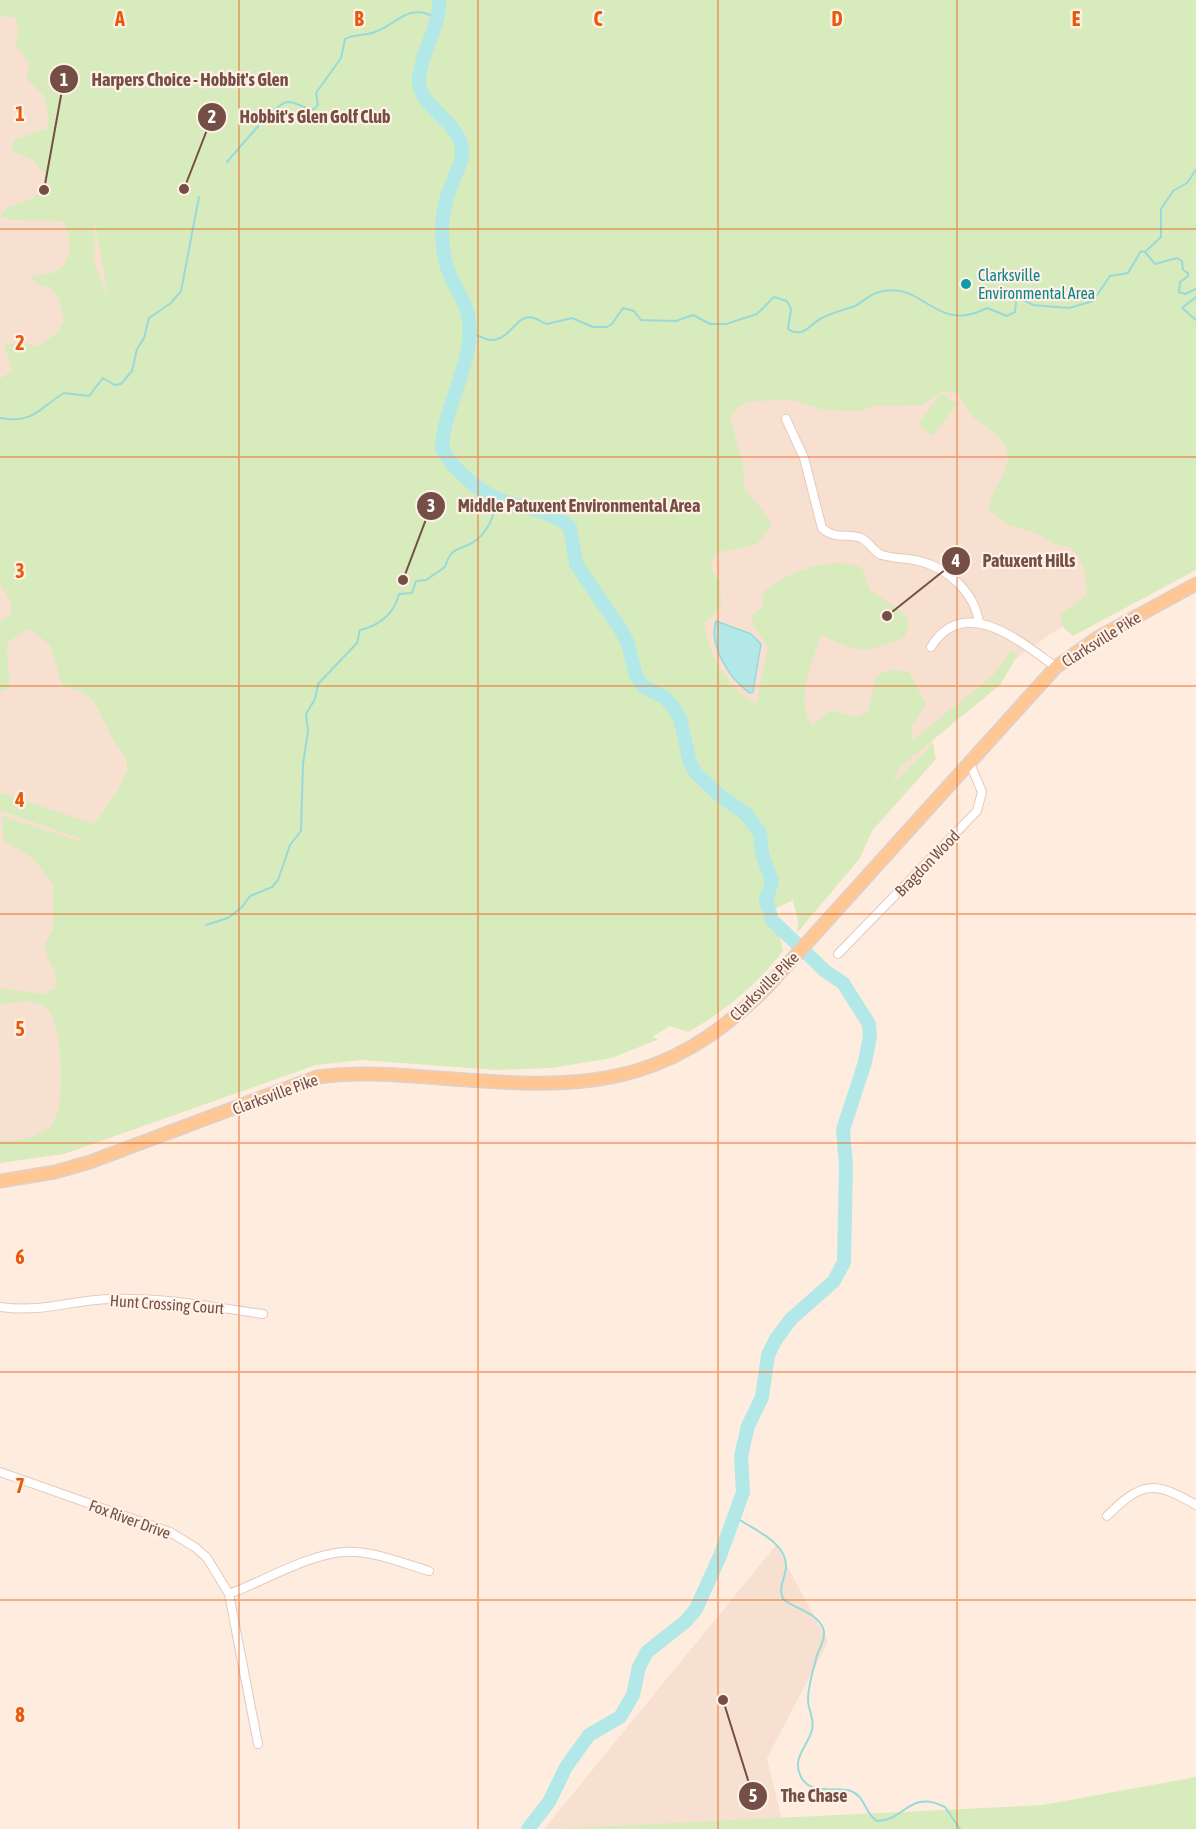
<svg xmlns="http://www.w3.org/2000/svg" width="1196" height="1829" viewBox="0 0 1196 1829" font-family="'Asap Condensed',sans-serif">
<rect width="100%" height="100%" fill="#feeddf"/>
<path fill="#f8e0d0" d="M0,0L65,65L112,315L0,387Z
M953,369L1113,599L1052,633L1014,660L931,731L933,743L818,860L685,651L732,400Z
M94,466L127,776L94,825L0,792V483Z
M0,811L84,840L63,1132L0,1153Z
M776,1545L828,1642L767,1758L784,1829H544Z"/>
<path fill="#d7ebbd" fill-rule="evenodd" d="M0,0H1196V570L1073,636L1064,628L1060,616C1068,606 1079,603 1087,593L1084,568L1078,556L1070,547L1057,545L1035,533L1009,525L989,510C990,492 1003,481 1007,463C1012,440 988,429 973,417C967,411 962,401 958,393L942,391L922,405L872,406L861,411L824,410L788,399L749,402L738,407L730,418L743,464L744,488L767,516L772,526L756,545L719,552L711,561L713,572L720,581L721,608L704,624C710,656 727,688 756,704L768,647L753,625L752,615L762,607L764,592C787,572 833,554 862,568L870,590L906,615L909,626L905,637C861,654 863,654 821,635C812,663 794,699 812,726L831,710L856,717L868,712L876,676C888,669 896,669 909,672L926,704L911,727L913,740L992,676L1011,651L1018,655L1000,685L900,767L893,783L933,743L936,759L872,831L860,858L797,933L798,922L793,900L767,913L780,936L783,951C758,984 724,1012 688,1032L670,1026L652,1037L659,1039L612,1058L551,1068L497,1070L361,1060L316,1065L64,1154L0,1163V1141C15,1143 45,1136 54,1122C65,1104 63,1025 48,1010C35,997 16,1002 0,1005V988L43,994L56,988L55,972L47,957L45,944L53,929V885L34,859L3,840L2,816L82,842L84,840L0,811V792L94,824L117,791L127,771L125,756L113,740L94,702L86,694L62,685L50,645L30,629L9,641C4,657 11,672 10,688L0,692V621L11,615V602L0,584V379L12,370L4,345L15,343L39,346L58,332L64,320L59,298L50,287L39,285L30,276C37,275 47,275 54,272C74,263 73,236 62,221L11,220L0,216L8,207L33,199L48,179L33,160L11,151L14,140L48,128C49,118 48,102 42,94C35,85 31,87 26,75L30,64L15,44L19,33L16,18L0,16ZM95,225L109,301L94,262Z
M941,393L957,404L933,436L918,424Z
M1196,1777V1829H551L1043,1805Z"/>
<path fill="#b2e8e7" stroke="#98dada" stroke-width="1.5" d="M716,621L751,634L761,644L753,692L750,693C730,680 708,645 716,621Z"/>
<g fill="none" stroke-linecap="round" stroke-linejoin="round">
<path stroke="#98dada" stroke-width="2" d="M227,162C237,151 274,104 287,102C297,101 304,110 314,109L318,105L316,93L341,58L345,39C354,34 362,36 372,33C397,26 406,1 437,18
M1145,252L1161,237V209L1173,191L1187,183L1196,170
M1196,297L1182,308L1196,320
M469,334C478,333 483,340 491,340C512,340 516,312 534,318C539,319 542,323 547,324L572,318L593,327H607L612,324L623,308L634,311L641,320L676,321L693,315L710,324H726L757,314L774,297L787,301L791,309L788,329C792,332 796,333 801,332C808,330 814,322 820,319C831,313 843,310 855,306C863,302 870,294 879,292C925,280 934,335 987,308L1007,316L1015,312L1016,301L1020,298L1033,305L1069,308L1093,301L1110,276L1128,273L1141,251L1145,252L1155,264L1177,258L1182,261L1183,270L1188,273V276L1180,282L1179,292L1185,294L1196,289
M0,418C34,424 39,408 64,393L89,396L103,378L115,385L121,384L132,371L137,349L144,338L149,318L171,303L181,291L199,197
M206,925L228,918L242,907L250,896L272,887L278,880L290,845L301,831L303,764L308,731L306,714L315,699L318,684L357,643L360,630C381,625 394,614 399,594L412,593L416,581L426,580L445,567C451,547 457,551 472,543C488,534 494,515 498,499
M734,1516C751,1529 787,1541 786,1567C785,1579 778,1587 783,1599C795,1609 816,1612 823,1628C827,1639 818,1649 816,1659C813,1671 808,1687 808,1699C808,1711 815,1718 812,1730C808,1746 791,1758 801,1777C811,1796 836,1786 851,1791C865,1796 865,1814 877,1821C905,1821 909,1789 945,1807L960,1829"/>
<path stroke="#b2e8e7" stroke-width="14" d="M439,0C441,24 421,52 419,79C418,109 461,120 462,151C463,162 456,171 453,181C447,194 443,211 442,225C442,240 443,261 450,274C456,290 467,302 469,320C474,365 444,404 442,448C452,469 479,492 501,500C526,509 549,509 570,527L576,564L621,630L628,644L636,676L643,686L665,698L673,707L680,718L690,763L696,773L719,795L746,814L760,833L762,853L772,882L766,900L772,920L825,971L843,983L869,1024L870,1036L865,1062L843,1130L846,1165L844,1262L834,1281L791,1319L776,1339L768,1355L762,1397L748,1426L741,1456L743,1492L720,1556L696,1609L686,1621L647,1652L639,1667L633,1695L620,1717L589,1735L566,1767L549,1802L528,1829"/>
<defs>
<path id="street" d="M786,419L804,458L822,528C835,540 847,533 861,538C870,542 873,552 882,555C894,559 907,558 919,561C948,568 975,593 979,623
M931,647C964,593 1021,642 1056,667
M838,954L977,811L982,792L969,761
M0,1307C45,1313 69,1300 110,1299C161,1297 213,1307 263,1314
M0,1472L170,1532L196,1548L207,1558L229,1594L258,1744
M1107,1516C1141,1482 1154,1480 1196,1505
M229,1594C264,1581 307,1555 343,1552C372,1550 402,1563 429,1571"/>
<path id="primary" d="M0,1181L55,1172L90,1162L317,1077C359,1071 399,1075 440,1078C579,1089 663,1092 768,986L1056,667L1099,637L1196,584"/>
</defs>
<use href="#street" stroke="#e4c9bd" stroke-width="10"/>
<use href="#primary" stroke="#dbd1cf" stroke-width="15"/>
<use href="#street" stroke="#fff" stroke-width="8"/>
<use href="#primary" stroke="#ffc794" stroke-width="12"/>
</g>
<path fill="none" stroke="#e8590c" stroke-width="1.5" stroke-opacity="0.55" d="M239,0V1829M478,0V1829M718,0V1829M957,0V1829M0,229H1196M0,457H1196M0,686H1196M0,914H1196M0,1143H1196M0,1372H1196M0,1600H1196"/>
<circle fill="#0f9aa8" stroke="#fff1e6" stroke-width="2" cx="966" cy="284" r="6"/>
<g text-anchor="middle" dominant-baseline="central" stroke-width="4.5" stroke-linejoin="round" paint-order="stroke">
<g font-size="16" fill="#0d838f" stroke="#fff1e6" text-anchor="start">
<text x="978" y="275">Clarksville<tspan x="978" dy="18">Environmental Area</tspan></text>
</g>
<g font-size="16" fill="#754f45" stroke="#fff1e6">
<text transform="translate(1101 639) rotate(-32)">Clarksville Pike</text>
<text transform="translate(927 863) rotate(-46)">Bragdon Wood</text>
<text transform="translate(764 986) rotate(-45)">Clarksville Pike</text>
<text transform="translate(275 1094) rotate(-20)">Clarksville Pike</text>
<text transform="translate(167 1304) rotate(4)">Hunt Crossing Court</text>
<text transform="translate(130 1519) rotate(20)">Fox River Drive</text>
</g>
</g>
<g font-size="20" text-anchor="middle" font-weight="bold" fill="#e8590c" stroke="#fff1e6" stroke-width="4.5" stroke-linejoin="round" paint-order="stroke">
<text x="120" y="26">A</text>
<text x="359" y="26">B</text>
<text x="598" y="26">C</text>
<text x="837" y="26">D</text>
<text x="1076" y="26">E</text>
<text x="20" y="121">1</text>
<text x="20" y="350">2</text>
<text x="20" y="578">3</text>
<text x="20" y="807">4</text>
<text x="20" y="1036">5</text>
<text x="20" y="1264">6</text>
<text x="20" y="1493">7</text>
<text x="20" y="1722">8</text>
</g>
<path fill="none" stroke="#754f45" stroke-width="2" d="M44 190L64 79M184 189L212 117M403 580L431 506M887 616L956 561M723 1700L753 1796"/>
<g fill="#754f45" stroke="#fff1e6" stroke-width="2">
<circle cx="44" cy="190" r="6"/>
<circle cx="184" cy="189" r="6"/>
<circle cx="403" cy="580" r="6"/>
<circle cx="887" cy="616" r="6"/>
<circle cx="723" cy="1700" r="6"/>
<circle cx="64" cy="79" r="15"/>
<circle cx="212" cy="117" r="15"/>
<circle cx="431" cy="506" r="15"/>
<circle cx="956" cy="561" r="15"/>
<circle cx="753" cy="1796" r="15"/>
</g>
<g font-size="18" text-anchor="middle" font-weight="bold" fill="#fff">
<text x="64" y="86">1</text>
<text x="212" y="123">2</text>
<text x="431" y="512">3</text>
<text x="956" y="567">4</text>
<text x="753" y="1802">5</text>
</g>
<g font-size="18" text-anchor="middle" font-weight="bold" fill="#754f45" stroke="#fff1e6" stroke-width="4.5" stroke-linejoin="round" paint-order="stroke">
<text x="190" y="86">Harpers Choice - Hobbit's Glen</text>
<text x="315" y="123">Hobbit's Glen Golf Club</text>
<text x="579" y="512">Middle Patuxent Environmental Area</text>
<text x="1029" y="567">Patuxent Hills</text>
<text x="814" y="1802">The Chase</text>
</g>
</svg>
